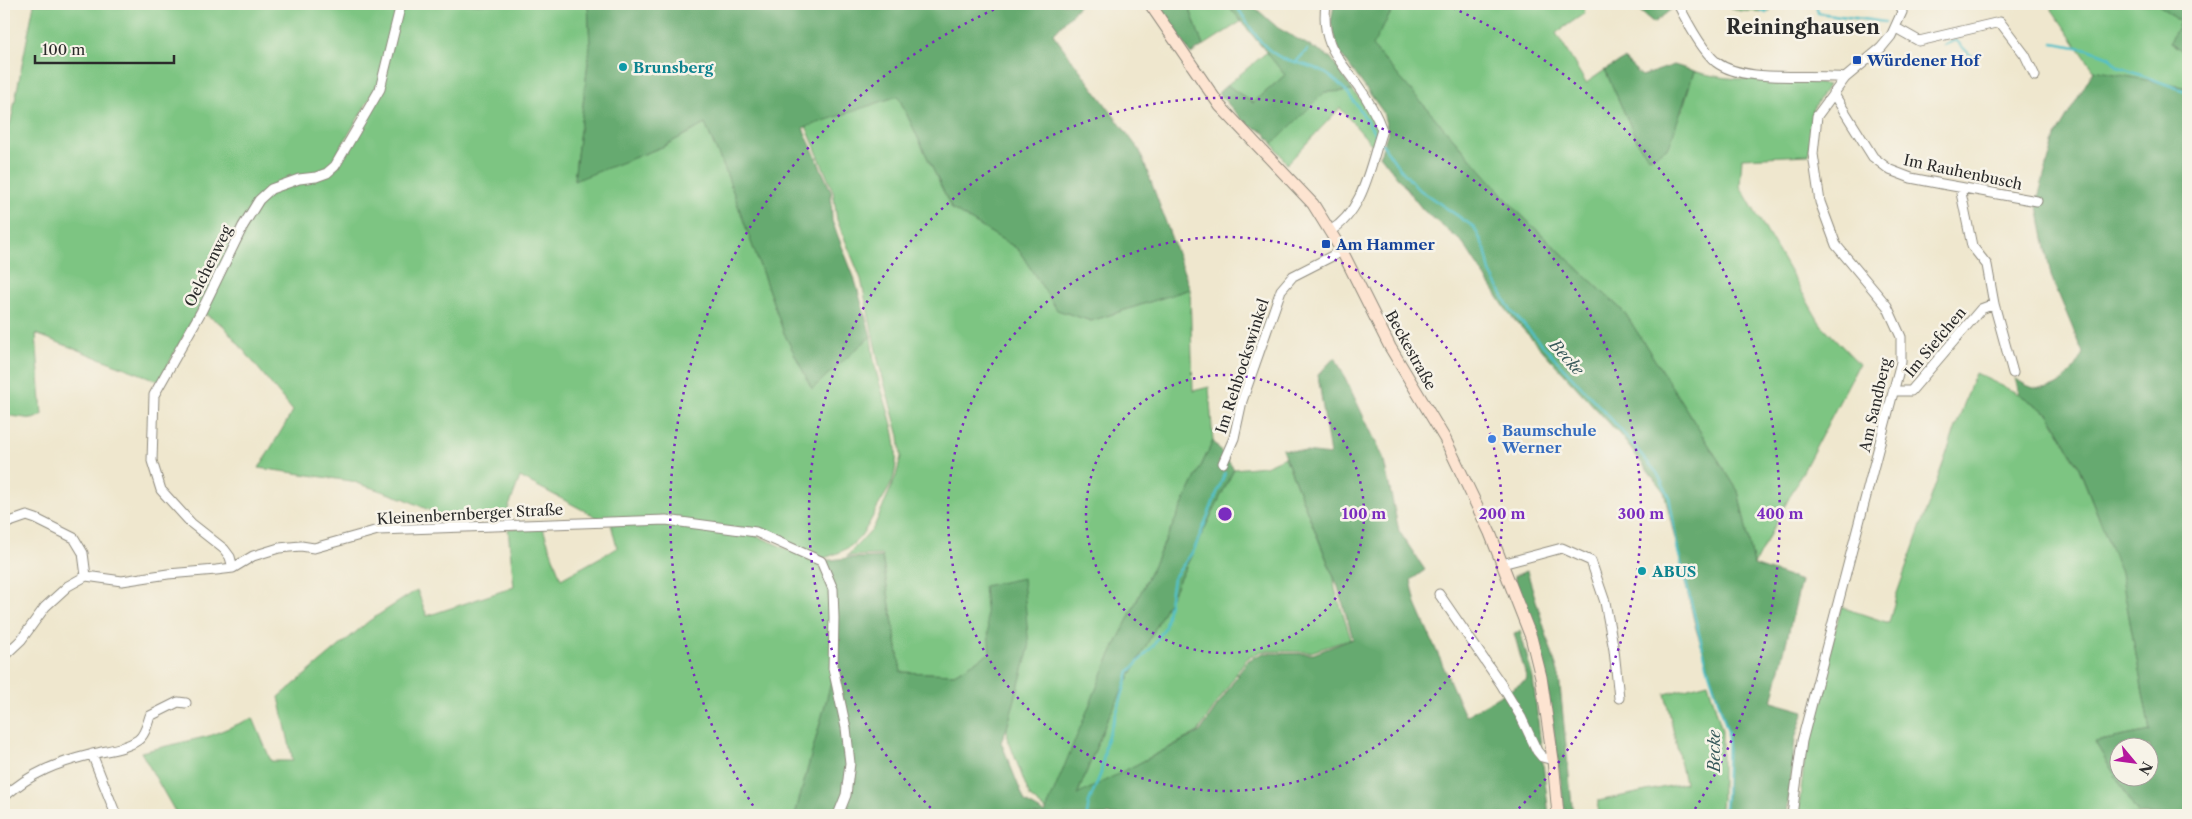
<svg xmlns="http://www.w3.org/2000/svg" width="2192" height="819" viewBox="0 0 2192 819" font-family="'Libre Caslon Text',serif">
<rect width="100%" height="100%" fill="#f7f3e8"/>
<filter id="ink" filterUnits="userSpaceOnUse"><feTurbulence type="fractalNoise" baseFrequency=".02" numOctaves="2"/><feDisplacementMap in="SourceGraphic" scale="10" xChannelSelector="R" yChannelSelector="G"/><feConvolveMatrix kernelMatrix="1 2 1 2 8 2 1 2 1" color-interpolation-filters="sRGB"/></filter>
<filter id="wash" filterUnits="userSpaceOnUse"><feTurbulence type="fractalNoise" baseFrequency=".0096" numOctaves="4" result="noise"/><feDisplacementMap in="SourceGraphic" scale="20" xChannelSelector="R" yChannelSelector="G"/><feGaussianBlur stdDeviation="1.12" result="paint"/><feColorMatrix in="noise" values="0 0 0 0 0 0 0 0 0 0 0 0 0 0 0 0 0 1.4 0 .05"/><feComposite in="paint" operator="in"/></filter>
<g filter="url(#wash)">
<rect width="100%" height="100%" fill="#efe7ce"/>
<path fill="#7dc582" stroke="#547856" d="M34,4H400L383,76L327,171L271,187L223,264L159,381L36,334L42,415L33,419L4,415V138L11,121Z
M402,4H588L590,45L574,180L662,147L705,124L726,172L784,333L812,388L871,336C872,346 873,356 875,366C883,402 903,439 894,476C891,487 882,499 876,510C861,540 854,549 821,559L757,529L604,521L520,477L504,520L452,521L405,499L351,481L259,468L293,411L223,325L203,313L244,227L272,190L327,174L381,89Z
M1190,4H1227L1242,21L1203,46L1191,12Z
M1396,4H1501L1502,6L1582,4L1585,13L1556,33L1586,83L1605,70L1640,147L1682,111L1694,71C1738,85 1783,76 1828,85L1813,110L1809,155L1742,158L1740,186L1820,323L1859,364L1754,565L1738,491L1625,313L1516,210L1371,45Z
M1722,4H1771L1770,12L1740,11Z
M2048,4H2158L2180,22L2170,42L2188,55V88L2094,70Z
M1267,52L1285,75L1253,103L1227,85Z
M1353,91L1372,114L1379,129L1372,145L1340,108L1287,164L1273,144L1325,92Z
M898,96L952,209L1018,249L1058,310L1091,321L1190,289L1193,391L1209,387L1213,441L1106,665L1047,811L1030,797L1008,739L1007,728L1029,648L984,586L991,653L954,674L901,672L882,555L847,556L874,527L896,476L901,457L899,436L879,364L861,279L837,220L833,191L806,126Z
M1975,373L2019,394L2049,414L2078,466L2121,573L2150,731L2095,742L2139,815H1798L1807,740L1841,607L1889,623L1896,596Z
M1285,457L1334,578L1335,589L1351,639L1311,652L1262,651L1246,659L1198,732L1077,796L1107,720L1161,617L1234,469L1265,466Z
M665,523L755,535L819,563L830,589L833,676L795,815H177L141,752L209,736L253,718L271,761H293L279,697L369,621L417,590L427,616L514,587L508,529L542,526L561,579L617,548L611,524Z
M1708,683L1722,730V799L1720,815H1597L1598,801L1685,783L1665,694Z"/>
<path fill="#66aa70" stroke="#486a4e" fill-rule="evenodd" d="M588,4H1078L1079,6L1053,34L1140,151L1190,289L1091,321L1057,310L1018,249L952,209L898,96L803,128L831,191L832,221L854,277L871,336L812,389L784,333L726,172L705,124L662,147L574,181L590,45Z
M1158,4H1190L1191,12L1203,46L1191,54Z
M1227,4H1251L1278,28L1331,58L1353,91L1325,92L1273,144L1263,131L1247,125L1218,93L1227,85L1253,103L1285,75Z
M1334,4H1396L1372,46L1516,210L1625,313L1738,491L1754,565L1801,581L1772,702L1804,711L1795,739L1787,815H1724L1727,797L1728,729L1696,629L1664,492L1620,435L1509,314L1463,243L1423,210L1380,155L1388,132L1383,112L1340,53L1331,23Z
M1631,4H1678L1654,23Z
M2158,4H2188V55L2170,42L2180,22Z
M1624,59L1642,76L1674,65L1694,71L1669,147L1650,158L1640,147L1605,70Z
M2094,70L2188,88V815H2139L2095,742L2150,731L2121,573L2078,465L2049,414L2019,394L2015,378C2046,402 2068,383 2083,353L2051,276L2037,201L2055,137ZM2120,746H2150V776H2120Z
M1335,357L1383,457L1399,531L1425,570L1411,580L1416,604L1465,716L1527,680L1514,633L1520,631L1533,678L1549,815H795L835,668L836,621L822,561L847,558L882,557L901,672L954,674L990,653L984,586L1023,578L1029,648L1007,728L1001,742L1025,802L1045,813L1106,665L1213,441L1234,469L1161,617L1107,720L1077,795L1200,732L1247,661L1263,653L1313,654L1353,639L1338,587L1282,449L1330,455L1318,375Z
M1527,571L1559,676L1573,815H1565L1546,674L1536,637L1514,576Z"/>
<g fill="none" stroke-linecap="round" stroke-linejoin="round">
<path stroke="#52c0c8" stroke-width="2.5" d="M1235,4C1248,22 1259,48 1282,58C1296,63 1312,65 1325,73C1349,87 1363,116 1378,138
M1751,4L1766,13L1771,4
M1816,4L1818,13L1885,22
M2053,43L2088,49L2109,57L2118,67L2188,92
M1944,45L1956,40L1971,56
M1296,62L1307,50
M1381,142L1397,165L1417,188L1474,227L1485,249L1490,272L1511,311L1612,420L1657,473L1669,496L1678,551L1707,665L1728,732L1726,798L1724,815
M1087,815L1089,802L1101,773L1106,741L1119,706L1129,672L1153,646L1165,627L1173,579L1194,550L1225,473"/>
</g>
</g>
<g filter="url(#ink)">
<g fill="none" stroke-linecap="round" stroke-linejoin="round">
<defs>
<path id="minor" d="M1326,4C1321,41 1336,56 1356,83C1367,98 1376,113 1382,130C1370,165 1364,211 1330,231
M1678,4C1686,20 1702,50 1716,62C1745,84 1809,73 1845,78
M1896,28L1919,41L2000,22L2025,55L2035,76
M1833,93L1873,157L1890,170L1911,178L1942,184L2037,201
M1960,188L1972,246L1987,265L1994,304L2013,373
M1895,391H1911L1981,309L1994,304
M1223,463L1234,438L1242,401L1281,290L1293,276L1342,251
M4,524L27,516L36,519L74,538L83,553L86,576
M1502,564L1562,548L1591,561L1605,602L1614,650L1619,698
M233,568L230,557L224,549L191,523L161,490L152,461L154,395L201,312L243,226L259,200L271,189L299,179L316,177L327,173L335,166L380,89L401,4
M1439,594L1501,684L1521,717L1537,751L1542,757L1553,760
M4,656L21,640L45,607L68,586L86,576L122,581L168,574L216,570L233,568L253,556L279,548L301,546L314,548L378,530L666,520L756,532L821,561L833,589L834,618L833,668L846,728L850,763L846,795L838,815
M92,754L116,815
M4,797C32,772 57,763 93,754C108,750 125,749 138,740C145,735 147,725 150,716L178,702L186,703
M1792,815L1802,741L1901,362V337L1887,306L1836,245L1820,202L1813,154L1817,116L1845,78L1881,48L1891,36L1902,12L1899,4"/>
<path id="secondary" d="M1150,4L1220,106L1313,204L1342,251L1390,347L1445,439L1490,533L1531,637L1541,677L1553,760L1558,815"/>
</defs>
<use href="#minor" stroke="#8d897c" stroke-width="11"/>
<use href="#secondary" stroke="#8d897c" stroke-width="13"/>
<use href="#minor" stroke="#fff" stroke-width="9"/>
<use href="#secondary" stroke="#fde4d1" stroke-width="11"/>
</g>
</g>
<g fill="none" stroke="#7b2cbf" stroke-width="2.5" stroke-dasharray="2.5 5">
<circle cx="1225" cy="514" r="139"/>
<circle cx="1225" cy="514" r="277"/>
<path d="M936 813A416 416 0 1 1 1514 813"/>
<path d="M757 812A555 555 0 0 1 1004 5M1446 5A555 555 0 0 1 1693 812"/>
</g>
<g fill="#1a4fb4" stroke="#f7f3e8" stroke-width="2">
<rect x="1852" y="55" width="10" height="10" rx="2.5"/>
<rect x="1321" y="239" width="10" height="10" rx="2.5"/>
</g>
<g fill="#0f9aa8" stroke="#f7f3e8" stroke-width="2">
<circle cx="623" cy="67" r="5"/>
<circle cx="1642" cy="571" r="5"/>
</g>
<circle fill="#3f7fe0" stroke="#f7f3e8" stroke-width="2" cx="1492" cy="439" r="5"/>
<g text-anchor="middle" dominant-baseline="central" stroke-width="5" stroke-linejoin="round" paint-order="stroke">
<g font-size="15" font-weight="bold" fill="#164399" stroke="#f7f3e8" text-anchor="start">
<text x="1867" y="60">Würdener Hof</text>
<text x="1336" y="244">Am Hammer</text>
</g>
<g font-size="15" font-weight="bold" fill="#0d838f" stroke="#f7f3e8" text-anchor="start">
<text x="633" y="67">Brunsberg</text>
<text x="1652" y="571">ABUS</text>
</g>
<g font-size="15" fill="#2b2b2b" stroke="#f7f3e8">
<text transform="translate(1963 172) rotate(12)">Im Rauhenbusch</text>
<text transform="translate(208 266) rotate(-64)">Oelchenweg</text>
<text transform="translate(1935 342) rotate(-50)">Im Siefchen</text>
<text transform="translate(1411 350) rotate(61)">Beckestraße</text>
<text transform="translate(1242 366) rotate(-72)">Im Rehbockswinkel</text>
<text transform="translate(1875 405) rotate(-77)">Am Sandberg</text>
<text transform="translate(470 514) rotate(-3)">Kleinenbernberger Straße</text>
</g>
<g font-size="15" font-weight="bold" fill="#366cbe" stroke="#f7f3e8" text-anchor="start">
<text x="1502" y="430">Baumschule<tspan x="1502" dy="17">Werner</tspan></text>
</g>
<g font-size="16" font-style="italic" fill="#37585a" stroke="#f7f3e8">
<text transform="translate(1567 357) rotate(48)">Becke</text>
<text transform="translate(1714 751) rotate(-90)">Becke</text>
</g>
<g font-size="20" font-weight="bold" fill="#2b2b2b" stroke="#f7f3e8">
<text x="1803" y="27">Reininghausen</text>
</g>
</g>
<circle cx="1225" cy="514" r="8" fill="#7b2cbf" stroke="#f7f3e8" stroke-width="2.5"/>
<g font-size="15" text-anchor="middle" font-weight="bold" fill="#7b2cbf" stroke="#f7f3e8" stroke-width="5" stroke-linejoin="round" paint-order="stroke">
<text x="1364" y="519">100 m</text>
<text x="1502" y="519">200 m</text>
<text x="1641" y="519">300 m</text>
<text x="1780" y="519">400 m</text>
</g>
<rect width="2192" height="819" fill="none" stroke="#f7f3e8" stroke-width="20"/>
<g transform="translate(2134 762) rotate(119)"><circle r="24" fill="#f7f3e8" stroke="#a5a39c"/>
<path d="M0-4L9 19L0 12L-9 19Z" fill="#b5179e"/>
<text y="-8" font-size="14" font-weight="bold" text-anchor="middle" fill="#2b2b2b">N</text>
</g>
<path d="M35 55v8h139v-8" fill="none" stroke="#2b2b2b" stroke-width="2.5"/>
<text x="42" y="55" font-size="15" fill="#2b2b2b" stroke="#f7f3e8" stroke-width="4" paint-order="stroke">100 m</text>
</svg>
